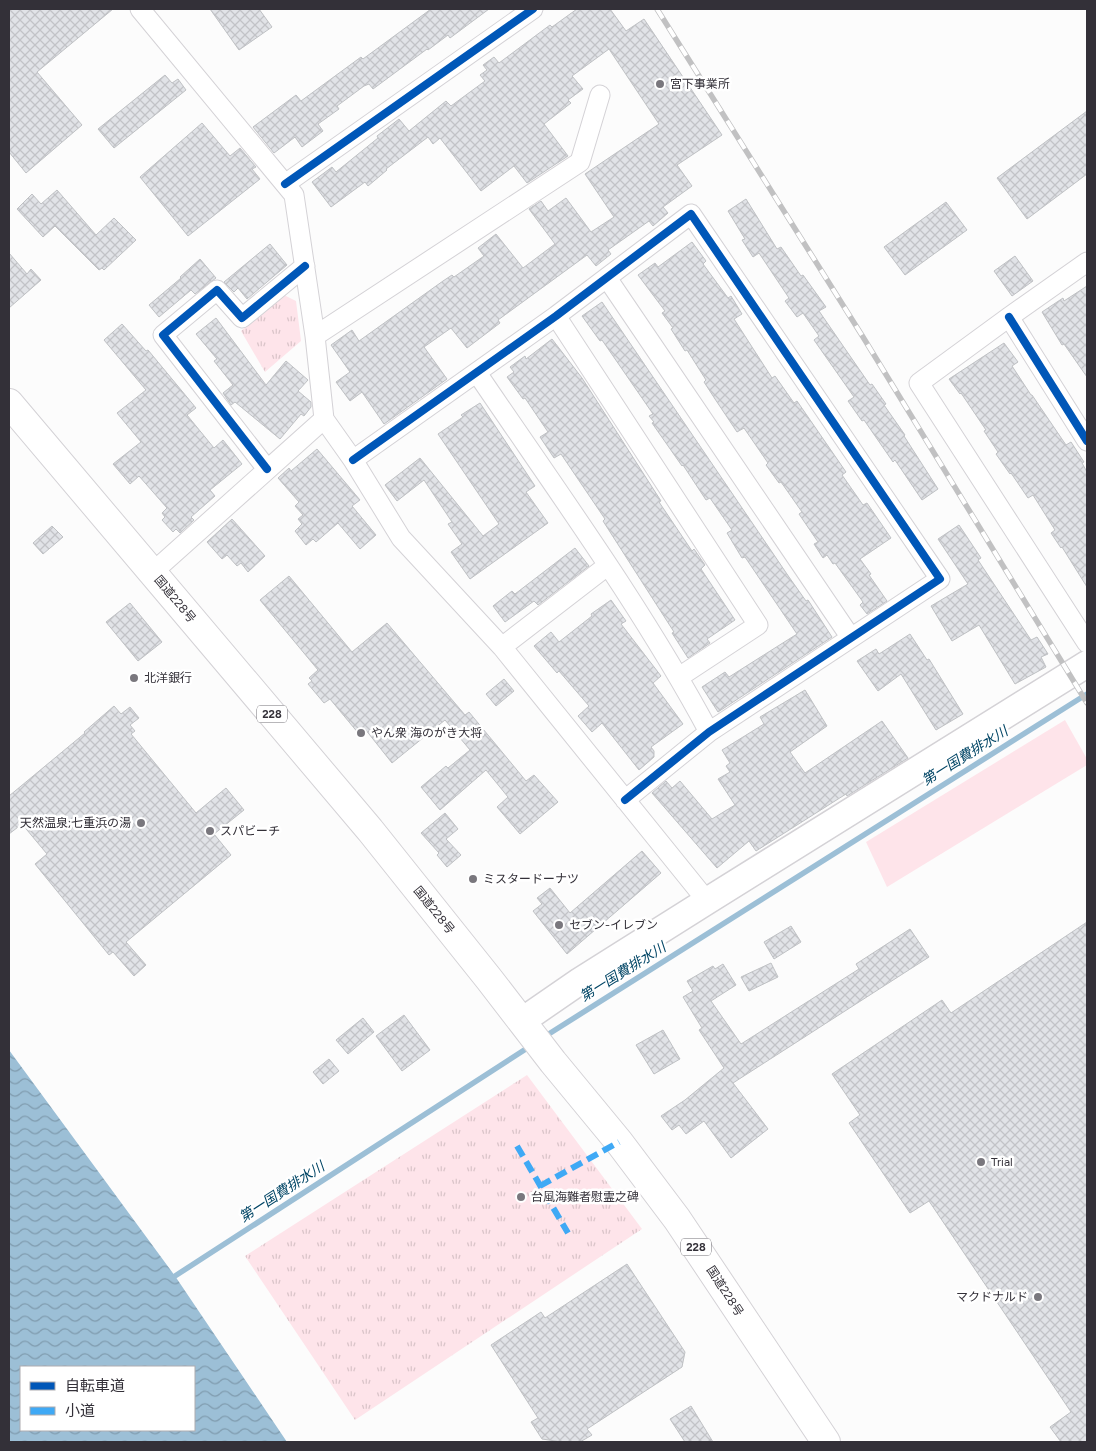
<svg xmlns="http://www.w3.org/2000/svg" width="1096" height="1451" viewBox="0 0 1096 1451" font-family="Figtree,'Noto Sans JP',sans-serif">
<defs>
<pattern id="park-tufts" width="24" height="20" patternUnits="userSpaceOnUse" patternTransform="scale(1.25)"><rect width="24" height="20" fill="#fee4ea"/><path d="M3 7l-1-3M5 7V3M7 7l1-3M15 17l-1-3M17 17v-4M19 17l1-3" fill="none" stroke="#dac4c9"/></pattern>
<pattern id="water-waves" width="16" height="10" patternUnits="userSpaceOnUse" patternTransform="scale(1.25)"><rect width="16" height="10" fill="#9cbfd6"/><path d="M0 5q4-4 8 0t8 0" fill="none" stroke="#809caf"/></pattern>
<pattern id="building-cross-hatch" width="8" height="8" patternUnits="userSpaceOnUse" patternTransform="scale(1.25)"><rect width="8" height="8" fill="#e1e3e7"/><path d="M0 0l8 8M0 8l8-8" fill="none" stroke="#c2c3c7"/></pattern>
</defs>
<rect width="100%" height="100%" fill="#fcfcfc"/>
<path fill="#fee4ea" d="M1065,720L1087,759V765L887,887L866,842Z"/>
<path fill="url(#park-tufts)" d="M282,294L296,301L301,341L265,372L241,331Z
M527,1075L642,1229L355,1420L245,1256Z"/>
<path fill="url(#water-waves)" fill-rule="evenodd" d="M9,1050L175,1276L287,1442H9ZM21,1367H194V1430H21Z"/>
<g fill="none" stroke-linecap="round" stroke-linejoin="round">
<path stroke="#9cbfd6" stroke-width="5.5" d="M544,1037L1087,694
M175,1276L532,1045"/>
</g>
<path fill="url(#building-cross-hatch)" stroke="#bfc1c4" d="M9,9H113L37,72L82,125L26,173L9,152Z
M210,9H259L272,27L239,50Z
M431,9H489L450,38L448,35L428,50L427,49L373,89L369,84L364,86L337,106L339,109L318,124L323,131L302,147L295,137L274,153L253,127L296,95L301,101L361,57L363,59Z
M577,9H610L626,31L644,19L722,135L677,165L692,186L663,207L668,213L653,226L649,221L608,250L611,254L596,266L587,255L498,320L500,323L467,348L451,328L424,347L447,379L384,424L362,392L350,401L336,382L350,372L331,345L352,330L359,341L443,281L452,275L454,277L484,256L478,248L496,234L523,268L555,244L529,209L541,201L548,211L566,198L591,232L614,217L585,174L659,124L609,49L572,76L583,89L568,100L571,103L544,124L568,156L527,183L514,166L481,191L440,138L433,144L428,137L386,169L387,170L368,186L365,182L331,207L312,182L332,167L336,172L378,138L377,136L399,119L409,131L446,101L451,106L485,81L480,75L487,70L483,65L494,57L499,63L550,25L552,27Z
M165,75L172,83L178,79L186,90L114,148L98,129Z
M1087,111V174L1027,219L997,178Z
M202,123L230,156L240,148L256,167L252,169L260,179L188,236L140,177Z
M57,190L96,235L114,218L136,240L104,270L102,268L99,270L55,226L43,237L17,209L32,194L41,204Z
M746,199L777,249L781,247L801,276L803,275L826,307L819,311L870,385L872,384L886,404L884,405L905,435L904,436L938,489L922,500L895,460L893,462L864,420L862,421L848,401L854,397L814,340L819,336L803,313L797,317L785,301L789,298L759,253L753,257L742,240L745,239L728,211Z
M946,202L967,230L905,275L884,247Z
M692,242L706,261L703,264L728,298L731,296L742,314L734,319L772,378L775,376L794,403L797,401L846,472L842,475L863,505L867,503L891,538L860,559L871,574L869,575L887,601L867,614L860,605L863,602L835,563L833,564L827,555L823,558L814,544L818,542L799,514L802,512L781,482L779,483L766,465L768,463L744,428L737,432L715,399L704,382L706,380L687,350L685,351L671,329L673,328L662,313L665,311L638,275L655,263L658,267Z
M270,244L287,265L247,299L238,288L234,292L224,282Z
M9,253L27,274L31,269L41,280L9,308Z
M1015,256L1033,281L1012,296L994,271Z
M200,259L216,278L195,294L191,290L159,317L149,305L181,278L180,277Z
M1087,286V377L1064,344L1062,345L1042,312L1063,298L1064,301Z
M602,302L789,577L806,601L808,600L832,637L718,712L702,687L725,672L729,677L797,634L745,557L742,558L727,533L732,530L710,498L706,500L683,465L682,466L652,423L654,422L649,416L653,414L602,340L600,341L582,316Z
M216,318L266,385L286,361L308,380L298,391L311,402V407L304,416L301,414L280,439L235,402L231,405L223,393L233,385L214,361L217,359L196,334Z
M122,324L146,351L148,350L196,408L187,415L214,448L223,440L242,464L210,490L215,496L191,517L194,520L180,533L176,529L173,532L162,520L165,517L162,513L167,508L139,476L130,484L113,464L141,442L117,413L146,390L104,340Z
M552,339L582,378L661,501L659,502L692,551L694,549L705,565L701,569L735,620L707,639L710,643L688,658L672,633L674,632L603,521L605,519L561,454L554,458L540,437L548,432L525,398L523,399L507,377L514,372L510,367L525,356L526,359Z
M1004,343L1018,362L1012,366L1031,395H1032L1066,445L1071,442L1084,462L1082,463L1087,472V587L1062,547L1061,548L1051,533L1055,530L1033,495L1028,498L1011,473L1010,474L996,454L998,452L984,431L986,430L961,393L960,394L949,379Z
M480,403L535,486L526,492L548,523L470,579L451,552L462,544L448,524L452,522L424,480L397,501L385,485L420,458L483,536L499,524L438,434L463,417L461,415Z
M317,449L360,500L352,506L376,535L360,549L338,523L316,542L313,539L306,545L295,531L302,524L298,519L303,515L295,506L299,502L278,478L289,468L291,471Z
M232,519L265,556L248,572L241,563L237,566L227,555L222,559L207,542Z
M959,525L981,558L978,560L1031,640L1037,637L1048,654L1041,657L1046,667L1015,684L979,625L952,641L931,606L968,584L938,539Z
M52,526L63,537L43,554L33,543Z
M575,548L589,566L538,605L534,601L505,622L493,606L512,591L515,594Z
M289,576L352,652L387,623L465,715L469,712L526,781L534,775L558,802L520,834L497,807L508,797L486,770L440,810L421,787L446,766L448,768L470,750L445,720L392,763L365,729L359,734L330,699L324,703L308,684L312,681L309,678L318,670L260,600Z
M611,600L626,621L621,624L661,676L653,683L683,724L651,747L654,751V757L639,770L602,723L592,732L578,716L589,706L559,671L557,673L534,646L551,632L559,642L592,616L591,614Z
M130,603L162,642L138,661L106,622Z
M910,634L927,660L929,659L963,714L936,730L901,674L878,691L857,661L876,649L879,654Z
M504,679L514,691L496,706L486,694Z
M805,690L827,726L790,752L805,773L882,721L908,758L847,796L846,794L756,851L749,841L717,868L652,793L666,781L672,788L680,781L712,819L735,805L718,779L730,772L726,766L730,763L722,750L764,724L760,717Z
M114,706L121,714L130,707L139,718L130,725L135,731L131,734L196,813L226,788L244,810L214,834L231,855L126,942L146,965L134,976L113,952L109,955L35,864L47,854L22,824L9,834V796L85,733L84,732Z
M445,813L458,829L446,839L461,855L447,867L437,855L439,853L421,833Z
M642,851L661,873L567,954L533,911L542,904L537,898L550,888L570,913Z
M1087,922V1442H1061L1050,1427L1071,1412L929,1201L910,1213L849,1123L860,1115L832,1074L942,1000L951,1013Z
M791,926L801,942L774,959L764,942Z
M910,929L929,957L733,1083L768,1129L731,1158L704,1121L686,1134L679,1125L672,1130L661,1116L685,1100L724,1068L699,1030L702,1028L683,997L693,991L687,981L713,966L715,969L723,964L736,985L711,1001L741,1044L859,969L856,964Z
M771,963L778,977L749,991L741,977Z
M404,1015L430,1050L402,1071L376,1036Z
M363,1018L374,1032L348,1054L336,1040Z
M663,1030L680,1059L654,1074L636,1045Z
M329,1059L339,1071L323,1084L313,1072Z
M627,1264L685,1352L682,1367L587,1429L592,1435L580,1442H562L542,1439L531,1422L538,1418L491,1345L541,1312L545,1318Z
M691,1406L713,1442H685L670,1419Z"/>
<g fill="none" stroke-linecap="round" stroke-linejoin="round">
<defs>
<path id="street" d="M140,9L294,195L315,336L324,419L353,460L401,538L502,647L707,901
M285,184L533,9
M1087,262L1009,317L919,383L1087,643
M607,278L851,638
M556,316L758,625L679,677
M1009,317L1087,441
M315,336L580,162L600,95
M477,373C557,491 642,607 709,732
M353,460L556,316L691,214L940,579L709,732L625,800
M267,469L163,335L217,290L242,318L305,266
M153,572L324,419
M502,647L607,566"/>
<path id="secondary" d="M522,1021L580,981L707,901L1087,664"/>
<path id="highway" d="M9,403L370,830L489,979L553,1062L619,1142L677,1219L826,1442"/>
</defs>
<use href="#street" stroke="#d4d2d6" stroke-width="21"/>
<use href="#secondary" stroke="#d4d2d6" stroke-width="29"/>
<use href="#highway" stroke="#d4d2d6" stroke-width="30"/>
<use href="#street" stroke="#fff" stroke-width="19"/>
<use href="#secondary" stroke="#fff" stroke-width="26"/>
<use href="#highway" stroke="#fff" stroke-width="28"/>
<defs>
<path id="rail" d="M657,9L863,337L1087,703"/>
</defs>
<use href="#rail" stroke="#c1c1c2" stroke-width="5.5"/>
<use href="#rail" stroke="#fff" stroke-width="4" stroke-dasharray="11" stroke-linecap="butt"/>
<path stroke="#3fa9f5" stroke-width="6" stroke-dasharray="12 6" stroke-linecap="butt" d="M517,1146L568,1233
M540,1186L619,1142"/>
<defs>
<path id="cycleway" d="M285,184L533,9
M1009,317L1087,441
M353,460L556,316L691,214L940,579L709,732L625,800
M267,469L163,335L217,290L242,318L305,266"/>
</defs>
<use href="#cycleway" stroke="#fff" stroke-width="11"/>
<use href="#cycleway" stroke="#0057b8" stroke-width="8"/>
</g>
<g fill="#79777d" stroke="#fff" stroke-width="2">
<circle cx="660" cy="84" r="5"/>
<circle cx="134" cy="678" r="5"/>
<circle cx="361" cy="733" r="5"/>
<circle cx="141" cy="823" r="5"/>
<circle cx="210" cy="831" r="5"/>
<circle cx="473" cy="879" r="5"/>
<circle cx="559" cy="925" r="5"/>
<circle cx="981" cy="1162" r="5"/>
<circle cx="521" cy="1197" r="5"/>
<circle cx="1038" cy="1297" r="5"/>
</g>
<g text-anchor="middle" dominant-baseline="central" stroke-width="5" stroke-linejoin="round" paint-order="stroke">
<g fill="#fff" stroke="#706e74" stroke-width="1">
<rect x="257" y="705.5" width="30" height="17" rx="4"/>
<rect x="681" y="1238.5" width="30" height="17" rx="4"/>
</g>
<g font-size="11" font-weight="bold" fill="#333038">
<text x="272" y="714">228</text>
<text x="696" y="1247">228</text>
</g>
<g font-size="12" fill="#333038" stroke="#fff" text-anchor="start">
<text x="670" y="84">宮下事業所</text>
<text x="144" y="678">北洋銀行</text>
<text x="371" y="733">やん衆 海のがき大将</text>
<text x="131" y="823" text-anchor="end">天然温泉;七重浜の湯</text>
<text x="220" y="831">スパビーチ</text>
<text x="483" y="879">ミスタードーナツ</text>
<text x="569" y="925">セブン-イレブン</text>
<text x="991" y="1162">Trial</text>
<text x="531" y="1197">台風海難者慰霊之碑</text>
<text x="1028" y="1297" text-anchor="end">マクドナルド</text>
</g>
<g font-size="12" fill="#333038" stroke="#fff">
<text transform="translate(175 599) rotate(50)">国道228号</text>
<text transform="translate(434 910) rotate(51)">国道228号</text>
<text transform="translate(725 1291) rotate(57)">国道228号</text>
</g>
<g font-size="14" font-style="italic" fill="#004565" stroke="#fff">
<text transform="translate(965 756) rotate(-32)">第一国費排水川</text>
<text transform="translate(623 972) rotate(-32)">第一国費排水川</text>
<text transform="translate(282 1192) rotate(-33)">第一国費排水川</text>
</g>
</g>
<rect width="1096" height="1451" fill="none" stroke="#333038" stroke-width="20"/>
<rect x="20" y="1366" width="175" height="65" fill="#ffffff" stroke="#adacaf"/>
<rect x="30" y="1382" width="25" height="8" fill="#0057b8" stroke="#adacaf"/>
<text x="65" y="1391" font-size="15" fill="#333038">自転車道</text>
<rect x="30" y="1407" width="25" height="8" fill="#3fa9f5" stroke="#adacaf"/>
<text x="65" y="1416" font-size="15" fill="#333038">小道</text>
</svg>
